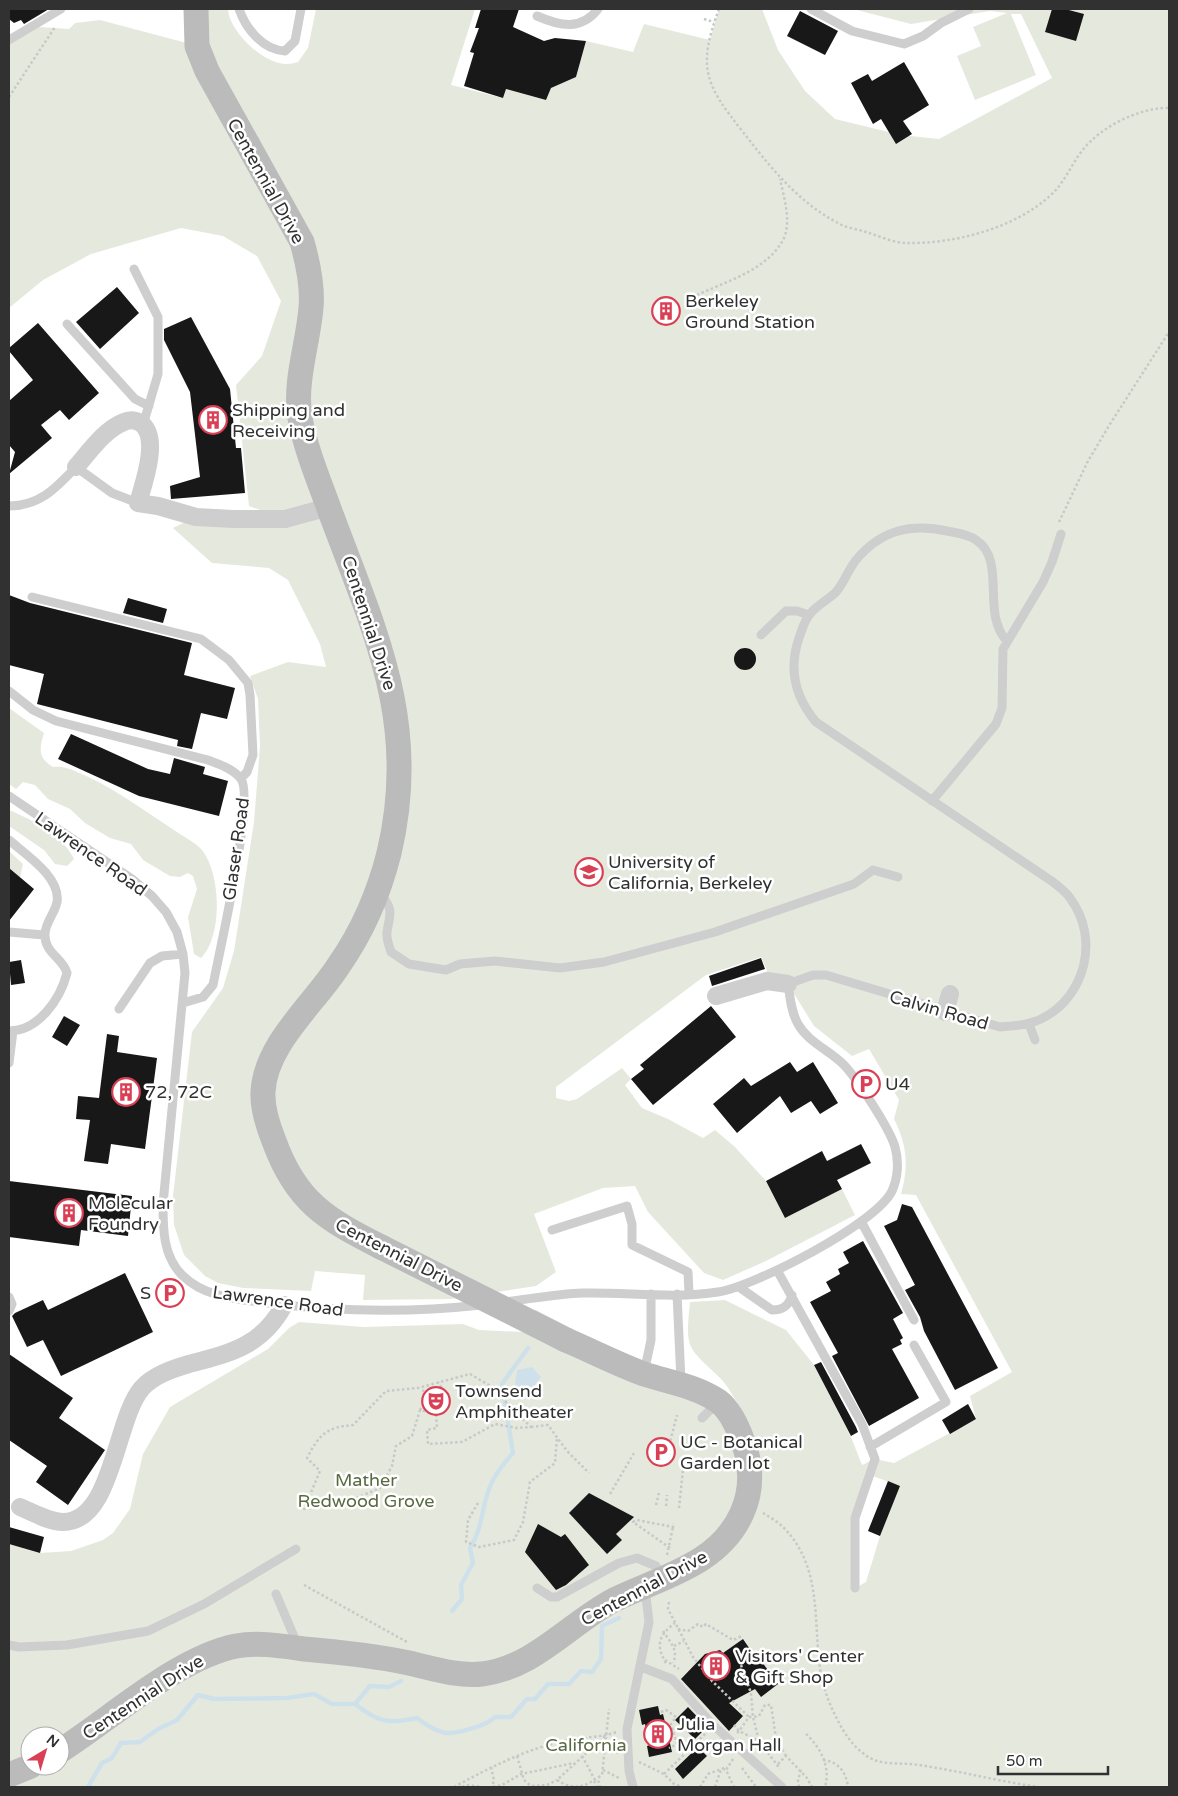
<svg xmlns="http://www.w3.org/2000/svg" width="1178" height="1796" viewBox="0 0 1178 1796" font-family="'Varela Round',sans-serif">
<rect width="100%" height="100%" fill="#fff"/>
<path fill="#e5e9dd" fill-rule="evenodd" d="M205,9H228C229,31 264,65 287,64C290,64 295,63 298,62L308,48L316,9H475L451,85L503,98L506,89L546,100L551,88L576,77L586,41L633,52L644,24L710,40L719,9H762L778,50L805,91L835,119L901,135L939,139L1052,78L1021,14H1011L1036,75L975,100L957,56L981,46L973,27L1007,13L990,11L911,24L853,9H1169V1787H9V1544L40,1553L71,1551L103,1540L113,1533L130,1509L143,1454L170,1407L268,1349L289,1328L299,1322L364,1327L463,1324L479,1330L524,1332L533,1310H536L657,1373L741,1408C734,1399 729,1387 721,1379C687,1346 685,1351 690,1302L725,1300L786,1330L814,1365L851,1437L862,1465L875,1459L894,1463L976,1419L970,1396L1012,1372L916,1195L901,1194C909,1166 907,1145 894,1119L899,1100L869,1049L852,1056L814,1026L788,984L767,981V970L761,957L706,975L556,1087V1098L569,1101L577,1099L622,1068L631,1079L625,1085L642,1108L668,1119L703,1138L715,1130L735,1147L766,1181L785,1218L842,1189L855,1215L766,1261L723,1280L704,1273L648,1212L635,1186L603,1188L534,1214L556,1272L536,1286L451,1299L363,1300L365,1275L315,1271L311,1291L243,1288L218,1283L205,1276L184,1255L174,1225L173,1196L192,1032L223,988L234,951L254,822L260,746L258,699L250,676L288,662L326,667L320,644L288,580L269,568L212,563L173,528L196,517L283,518L249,506L236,385L262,356L281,301L257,256L223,236L181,228L91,254L43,280L9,308V44L39,27L69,29L75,23L100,20L198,46ZM870,1475L900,1486L880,1536L866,1582L855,1588V1519ZM30,1736H60V1766H30Z
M9,708L44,733C39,749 38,758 53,767C61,766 68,768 75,771C110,785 143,810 174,830C182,836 195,842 202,850C221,874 223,936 201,958L194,954L188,917L197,889L193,876L188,873L180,877L170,876L143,860L131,844L110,838L85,823L70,809L48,799L35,785L23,782L16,789L9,784Z
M9,810C31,819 64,836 74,859L67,866L55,864L44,850L9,826Z
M9,851L23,864L20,878L9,868Z"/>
<path fill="#cee1eb" d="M532,1367L541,1377L532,1388H517L515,1384L517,1370Z"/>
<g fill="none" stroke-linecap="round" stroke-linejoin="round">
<path stroke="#cee1eb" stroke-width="4.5" d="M452,1611L462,1599L461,1585L473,1563L470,1548C483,1527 481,1511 489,1489C494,1475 503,1464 513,1453L502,1384L528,1348
M355,1704L370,1686L389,1687L401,1681
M88,1787L102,1763L112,1758L121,1743L140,1742L158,1729L177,1720L198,1695L214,1699L287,1698L314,1694L332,1704H355C379,1723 389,1724 417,1718C426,1725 435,1731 446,1733C457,1734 488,1725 495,1717H511L527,1699H535L548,1684H569L581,1671L592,1672L601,1659L602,1626L619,1618"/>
</g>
<path fill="#181818" d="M9,9H49L24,24L21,20L14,23L9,19Z
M481,9H519L513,27L544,41L555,38L586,41L576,77L551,88L546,100L506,89L503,98L464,86L474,53L470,52L479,28H475Z
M1052,9H1065L1084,14L1076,41L1045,32Z
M800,11L838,31L825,55L787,36Z
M904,62L929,105L903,121L912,134L896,144L881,119L873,124L851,83L868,74L872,81Z
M117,287L139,313L100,349L76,322Z
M654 310a12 12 0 1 1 24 0a12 12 0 1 1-24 0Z
M191,317L230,389L236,448H241L245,493L171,499L170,486L200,477L190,392L164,340V329Z
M38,323L99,393L69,420L60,410L41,425L52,438L9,474L15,452L9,445V401L33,380L9,351V348Z
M9,595L30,603L192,643L184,675L235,688L227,719L201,713L192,749L177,746L178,740L37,704L44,674L9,665Z
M128,598L167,609L163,623L123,613Z
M734 659a11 11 0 1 1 22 0a11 11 0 1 1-22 0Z
M71,734L148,769L170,774L174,758L205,767L203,774L228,781L219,816L139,796L58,759Z
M9,868L34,889L9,921Z
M761,958L765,969L712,986L709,976Z
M21,960L25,983L11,985L9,962Z
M711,1006L736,1037L653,1105L631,1079L644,1069L640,1065Z
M64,1016L80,1025L67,1046L52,1037Z
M107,1034L119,1036L117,1052L157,1058L145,1149L111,1144L108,1164L84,1161L90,1120L76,1119L78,1096L99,1098Z
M790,1062L797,1072L813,1062L838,1103L820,1114L811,1101L791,1113L780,1096L737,1133L713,1104L744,1078L751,1086Z
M861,1144L871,1163L837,1180L842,1189L785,1218L766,1181L822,1151L827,1161Z
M9,1181L132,1196L128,1236L81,1230L79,1246L9,1237Z
M902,1204L912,1207L998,1368L955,1390L924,1331L920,1317L905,1290L915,1285L884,1226L897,1220Z
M863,1241L903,1313L893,1319L903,1338L900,1340L902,1344L892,1349L919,1398L869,1426L832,1356L838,1353L810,1302L831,1291L826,1282L840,1274L838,1269L849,1263L843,1252Z
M125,1273L153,1332L61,1376L43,1340L27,1347L12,1316L15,1313L43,1300L48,1310Z
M9,1354L73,1398L59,1418L105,1450L68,1505L36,1482L47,1466L9,1440Z
M821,1362L856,1427L858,1432L851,1436L814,1365Z
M968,1404L976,1419L950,1434L942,1420Z
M888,1481L900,1486L880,1536L868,1531Z
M589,1493L634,1517L616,1534L622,1540L607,1554L569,1513Z
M538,1524L561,1537L565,1534L589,1565L566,1585L556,1590L525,1552Z
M9,1527L44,1537L40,1553L9,1544Z
M743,1639L760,1664L762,1662L778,1684L761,1697L755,1689L729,1703L743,1716L729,1731L681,1679L705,1654L720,1650L723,1653Z
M658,1706L660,1715L663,1714L672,1752L649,1757L647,1746L650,1745L645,1724L642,1725L639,1710Z
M688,1707L707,1727L695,1739L675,1720Z
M698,1747L707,1756L683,1779L675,1769Z"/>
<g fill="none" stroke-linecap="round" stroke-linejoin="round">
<path stroke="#c8c8c8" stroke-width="2.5" stroke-dasharray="2.5 2.5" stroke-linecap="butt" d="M719,9C697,68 705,84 743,132C770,167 798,202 838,223C846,228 857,229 866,232C879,236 894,243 906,243C955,244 1017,228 1053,193C1068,178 1075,155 1091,141C1109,123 1144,107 1169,108
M704,19L714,22
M9,97L55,27
M697,295C725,282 767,270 783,240C792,223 784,197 780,179
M1059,522L1088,461L1110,424L1169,332
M470,1374L494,1388L511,1408L531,1427L517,1428L495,1424L462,1442L428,1444L427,1430L437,1428L436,1413L420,1410L412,1436L396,1446L392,1466L380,1488L338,1506L304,1509L320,1471L307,1458C319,1435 326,1427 353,1425L386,1391L418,1388Z
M420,1410L426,1399L422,1387
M436,1413L445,1401L446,1395L438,1382
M531,1427L548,1425L567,1451L589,1473
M664,1465L677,1415
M610,1494L634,1453
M478,1503L468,1520L466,1542L479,1547L514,1540L523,1522L530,1482L555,1463L557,1437
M656,1505L659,1493
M666,1506L667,1495
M679,1508L683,1470
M763,1513C770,1517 778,1522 784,1528C820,1565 814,1614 819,1660C821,1682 828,1702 838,1721C845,1735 856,1750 870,1758C885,1766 902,1762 919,1765C959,1771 998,1781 1038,1787
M670,1548L633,1522L637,1520L673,1527V1523
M667,1555L673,1527
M304,1585L407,1642
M669,1602L668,1609L693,1657L712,1681L749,1717
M678,1629L688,1631L698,1624L703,1627L706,1624L733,1640L742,1636
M663,1631C670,1642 679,1650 673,1663
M674,1646L684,1641
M665,1660L679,1669
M666,1663C655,1645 659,1635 675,1623
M741,1665L751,1693L753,1717L759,1716L765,1705H771L776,1738L786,1756
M661,1712L666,1710L676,1717L671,1724L677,1744L669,1748
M734,1725L739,1731L749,1717H753L759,1741
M737,1733L739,1731L759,1741L780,1769
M806,1734C820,1747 831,1766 825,1787
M605,1736L557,1780C576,1792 586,1786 602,1775L609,1709
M693,1738L692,1740L696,1744
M605,1743L618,1753
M678,1745L690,1751
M517,1756L524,1780L532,1787
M582,1756L595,1780L599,1782L600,1787
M733,1759L726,1770L734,1787
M823,1760C839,1762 846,1772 848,1787
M639,1762L664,1774L674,1784L682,1787
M778,1764L786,1756L807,1778L812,1787
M491,1767L494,1780L492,1787
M742,1768L756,1787
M603,1770L619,1778
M664,1774L706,1733
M594,1781L597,1787
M532,1786L547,1785L557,1780
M454,1787C489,1768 524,1750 563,1741C581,1737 599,1738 617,1732
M462,1787L469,1785L481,1787
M493,1787L502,1785L521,1774L574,1763
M700,1787L708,1774L727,1767
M715,1787L720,1772L725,1769
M799,1787L798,1780L801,1770"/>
<path stroke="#cecece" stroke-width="9" d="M239,9C246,29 263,50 285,51L295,41L301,9
M811,9L852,31L904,44L923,36L941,23L969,9
M537,16C560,26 581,31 598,9
M9,40L61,9
M134,269L158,317V374L143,425
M67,324L135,399L149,406
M9,506C40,506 56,488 76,467L112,493L138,503
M32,597L201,639L229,660L248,683L250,695L253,755L247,772L241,778
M761,635L786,611H797L809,615
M9,691L33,710L56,721L208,760C218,764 234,769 241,779C255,799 219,953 213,985L203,997L183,1003
M9,796L132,879L152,896L166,912L177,932L183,954L185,973L163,1204C163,1229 163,1256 182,1275C205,1298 238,1299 268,1303C340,1312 408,1313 481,1305
M932,801L996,724L1002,708L1003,649L1043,582L1052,562L1061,534
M9,840C25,854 61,877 57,902C55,913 45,923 45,934C44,953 63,958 67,973C60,1000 38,1031 9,1031
M381,894C394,911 390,913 387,932C386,938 389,946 391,952L409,964L446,970L460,964L495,961L560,968L604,962L715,932L854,884L873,870L898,877
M9,932L44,935
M119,1009L150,963L162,956L183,954
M1029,1024L1035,1040
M9,1063L13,1031
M862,1223L914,1320
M552,1230L627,1206L632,1224V1245L688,1272L689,1294
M777,1270L862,1424L875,1459L855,1518V1588
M739,1287L772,1310C783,1310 789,1306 792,1295
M677,1294L681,1381
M9,1297L12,1304L9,1311
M504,1302C530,1299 556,1294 583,1293C627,1292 674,1299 718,1292C755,1286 876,1224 892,1191C898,1178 899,1161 895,1147C890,1129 856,1077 843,1064C829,1050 808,1042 798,1024C791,1012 790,997 788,984L813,975H826L1000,1027C1014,1026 1028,1025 1041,1019C1086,997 1100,938 1070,898C1066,892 1059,887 1053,882L816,722C795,697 788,670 799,638C802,630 804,621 810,614C817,605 828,600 836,592C844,583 848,570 856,560C881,530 911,523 947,531C957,533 968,534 976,540C1007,560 981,612 1006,640
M644,1373L651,1340V1294
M702,1418L718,1402
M870,1447L946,1402L914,1345
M537,1588L551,1597H557L619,1563L637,1558L656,1566L660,1577
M276,1594L298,1646
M9,1645L19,1647L67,1645L148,1631L204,1604L296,1549
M641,1667L672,1679L713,1725L782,1787
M633,1787L629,1771L627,1729L649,1622L645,1588"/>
<path stroke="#cecece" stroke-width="18" d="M76,467C89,452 105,429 124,422C130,419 137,420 142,424C160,439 143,485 138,503
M138,503L158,506L196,517L233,519H285L329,507
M716,996L767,981L788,984
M945,1012L950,994
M20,1507C32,1512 49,1522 63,1522C113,1522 115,1419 142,1388C154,1375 172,1369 189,1364C231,1353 262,1346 284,1305"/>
<path stroke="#bbb" stroke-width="25" d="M196,9L197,46L207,71L302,242C308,263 313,285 311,308C308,344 294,382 300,418C306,451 320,483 331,514C375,632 420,724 389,853C379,893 362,932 339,965C315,1003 265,1044 263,1092C262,1109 268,1126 274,1141C296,1202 326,1219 381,1247
M60,1751C112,1718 177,1658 236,1646C259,1642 282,1646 304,1649C338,1652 371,1655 404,1662C429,1667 456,1677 482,1674C534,1668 570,1623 614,1600C661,1577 719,1565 742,1513C751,1493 752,1473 746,1451C741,1435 732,1411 718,1401C696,1386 668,1382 644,1374C617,1364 592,1351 566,1340
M9,1775L31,1766"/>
<path stroke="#bbb" stroke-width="25" d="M381,1247L566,1340"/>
</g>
<defs>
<symbol id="building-ring" viewBox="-11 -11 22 22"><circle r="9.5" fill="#fff" stroke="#da4055" stroke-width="1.5"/><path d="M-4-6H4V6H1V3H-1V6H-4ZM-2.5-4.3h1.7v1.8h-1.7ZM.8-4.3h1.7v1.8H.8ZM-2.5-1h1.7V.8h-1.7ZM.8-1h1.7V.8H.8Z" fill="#da4055"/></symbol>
<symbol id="university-ring" viewBox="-11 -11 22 22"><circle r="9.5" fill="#fff" stroke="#da4055" stroke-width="1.5"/><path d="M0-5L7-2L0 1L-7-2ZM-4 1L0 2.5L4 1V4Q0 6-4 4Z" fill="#da4055"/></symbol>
<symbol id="parking-ring" viewBox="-11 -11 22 22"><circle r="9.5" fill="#fff" stroke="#da4055" stroke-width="1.5"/><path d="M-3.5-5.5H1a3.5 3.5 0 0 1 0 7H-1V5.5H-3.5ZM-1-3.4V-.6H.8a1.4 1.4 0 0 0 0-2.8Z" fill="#da4055"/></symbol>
<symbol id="theatre-ring" viewBox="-11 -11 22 22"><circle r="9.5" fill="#fff" stroke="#da4055" stroke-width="1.5"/><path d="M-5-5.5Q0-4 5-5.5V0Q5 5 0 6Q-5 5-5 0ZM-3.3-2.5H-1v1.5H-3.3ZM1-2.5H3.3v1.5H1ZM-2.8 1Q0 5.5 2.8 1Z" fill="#da4055"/></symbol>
</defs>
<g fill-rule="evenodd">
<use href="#building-ring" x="650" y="295" width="32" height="32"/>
<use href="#building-ring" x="197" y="404" width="32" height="32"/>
<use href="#university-ring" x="573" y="856" width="32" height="32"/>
<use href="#parking-ring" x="850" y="1068" width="32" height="32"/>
<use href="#building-ring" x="110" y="1076" width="32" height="32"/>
<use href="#building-ring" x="53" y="1197" width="32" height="32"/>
<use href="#parking-ring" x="154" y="1277" width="32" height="32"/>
<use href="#theatre-ring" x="420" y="1385" width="32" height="32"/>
<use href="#parking-ring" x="645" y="1436" width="32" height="32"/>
<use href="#building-ring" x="700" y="1650" width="32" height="32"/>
<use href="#building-ring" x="642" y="1718" width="32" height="32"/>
</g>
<g text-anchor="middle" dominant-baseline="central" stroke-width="5" stroke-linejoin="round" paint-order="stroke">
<g font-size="18" fill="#313131" stroke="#fff">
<text transform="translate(266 181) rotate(61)">Centennial Drive</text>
<text transform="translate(369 623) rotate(72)">Centennial Drive</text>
<text transform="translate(236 849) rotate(-82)">Glaser Road</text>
<text transform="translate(91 854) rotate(35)">Lawrence Road</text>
<text transform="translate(939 1010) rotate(16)">Calvin Road</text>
<text transform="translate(399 1255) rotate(27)">Centennial Drive</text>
<text transform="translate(278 1301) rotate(8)">Lawrence Road</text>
<text transform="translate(644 1588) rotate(-28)">Centennial Drive</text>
<text transform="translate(143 1697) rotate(-33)">Centennial Drive</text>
</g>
<g font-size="18" fill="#313131" stroke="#fff" text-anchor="start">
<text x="685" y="301">Berkeley<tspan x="685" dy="21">Ground Station</tspan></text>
<text x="232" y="410">Shipping and<tspan x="232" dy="21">Receiving</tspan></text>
<text x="608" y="862">University of<tspan x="608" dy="21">California, Berkeley</tspan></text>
<text x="885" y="1084">U4</text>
<text x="145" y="1092">72, 72C</text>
<text x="88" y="1203">Molecular<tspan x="88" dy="21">Foundry</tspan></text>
<text x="151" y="1293" text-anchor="end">S</text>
<text x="455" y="1391">Townsend<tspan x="455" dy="21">Amphitheater</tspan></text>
<text x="680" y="1442">UC - Botanical<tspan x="680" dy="21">Garden lot</tspan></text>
<text x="735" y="1656">Visitors' Center<tspan x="735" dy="21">&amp; Gift Shop</tspan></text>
<text x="677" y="1724">Julia<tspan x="677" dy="21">Morgan Hall</tspan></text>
</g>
<g font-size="18" fill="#576a40" stroke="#fff">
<text x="366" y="1480">Mather<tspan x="366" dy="21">Redwood Grove</tspan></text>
<text x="586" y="1745">California</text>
</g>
</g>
<rect width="1178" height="1796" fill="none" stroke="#313131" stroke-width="20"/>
<g transform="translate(45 1751) rotate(38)"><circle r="24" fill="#ffffff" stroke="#adadad"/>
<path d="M0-4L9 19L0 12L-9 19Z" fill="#da4055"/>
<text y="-8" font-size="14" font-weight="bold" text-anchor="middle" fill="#313131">N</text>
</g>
<path d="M998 1766v8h110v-8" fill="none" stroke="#313131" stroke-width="2.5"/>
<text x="1006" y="1766" font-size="15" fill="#313131" stroke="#ffffff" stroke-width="4" paint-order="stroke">50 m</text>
</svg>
